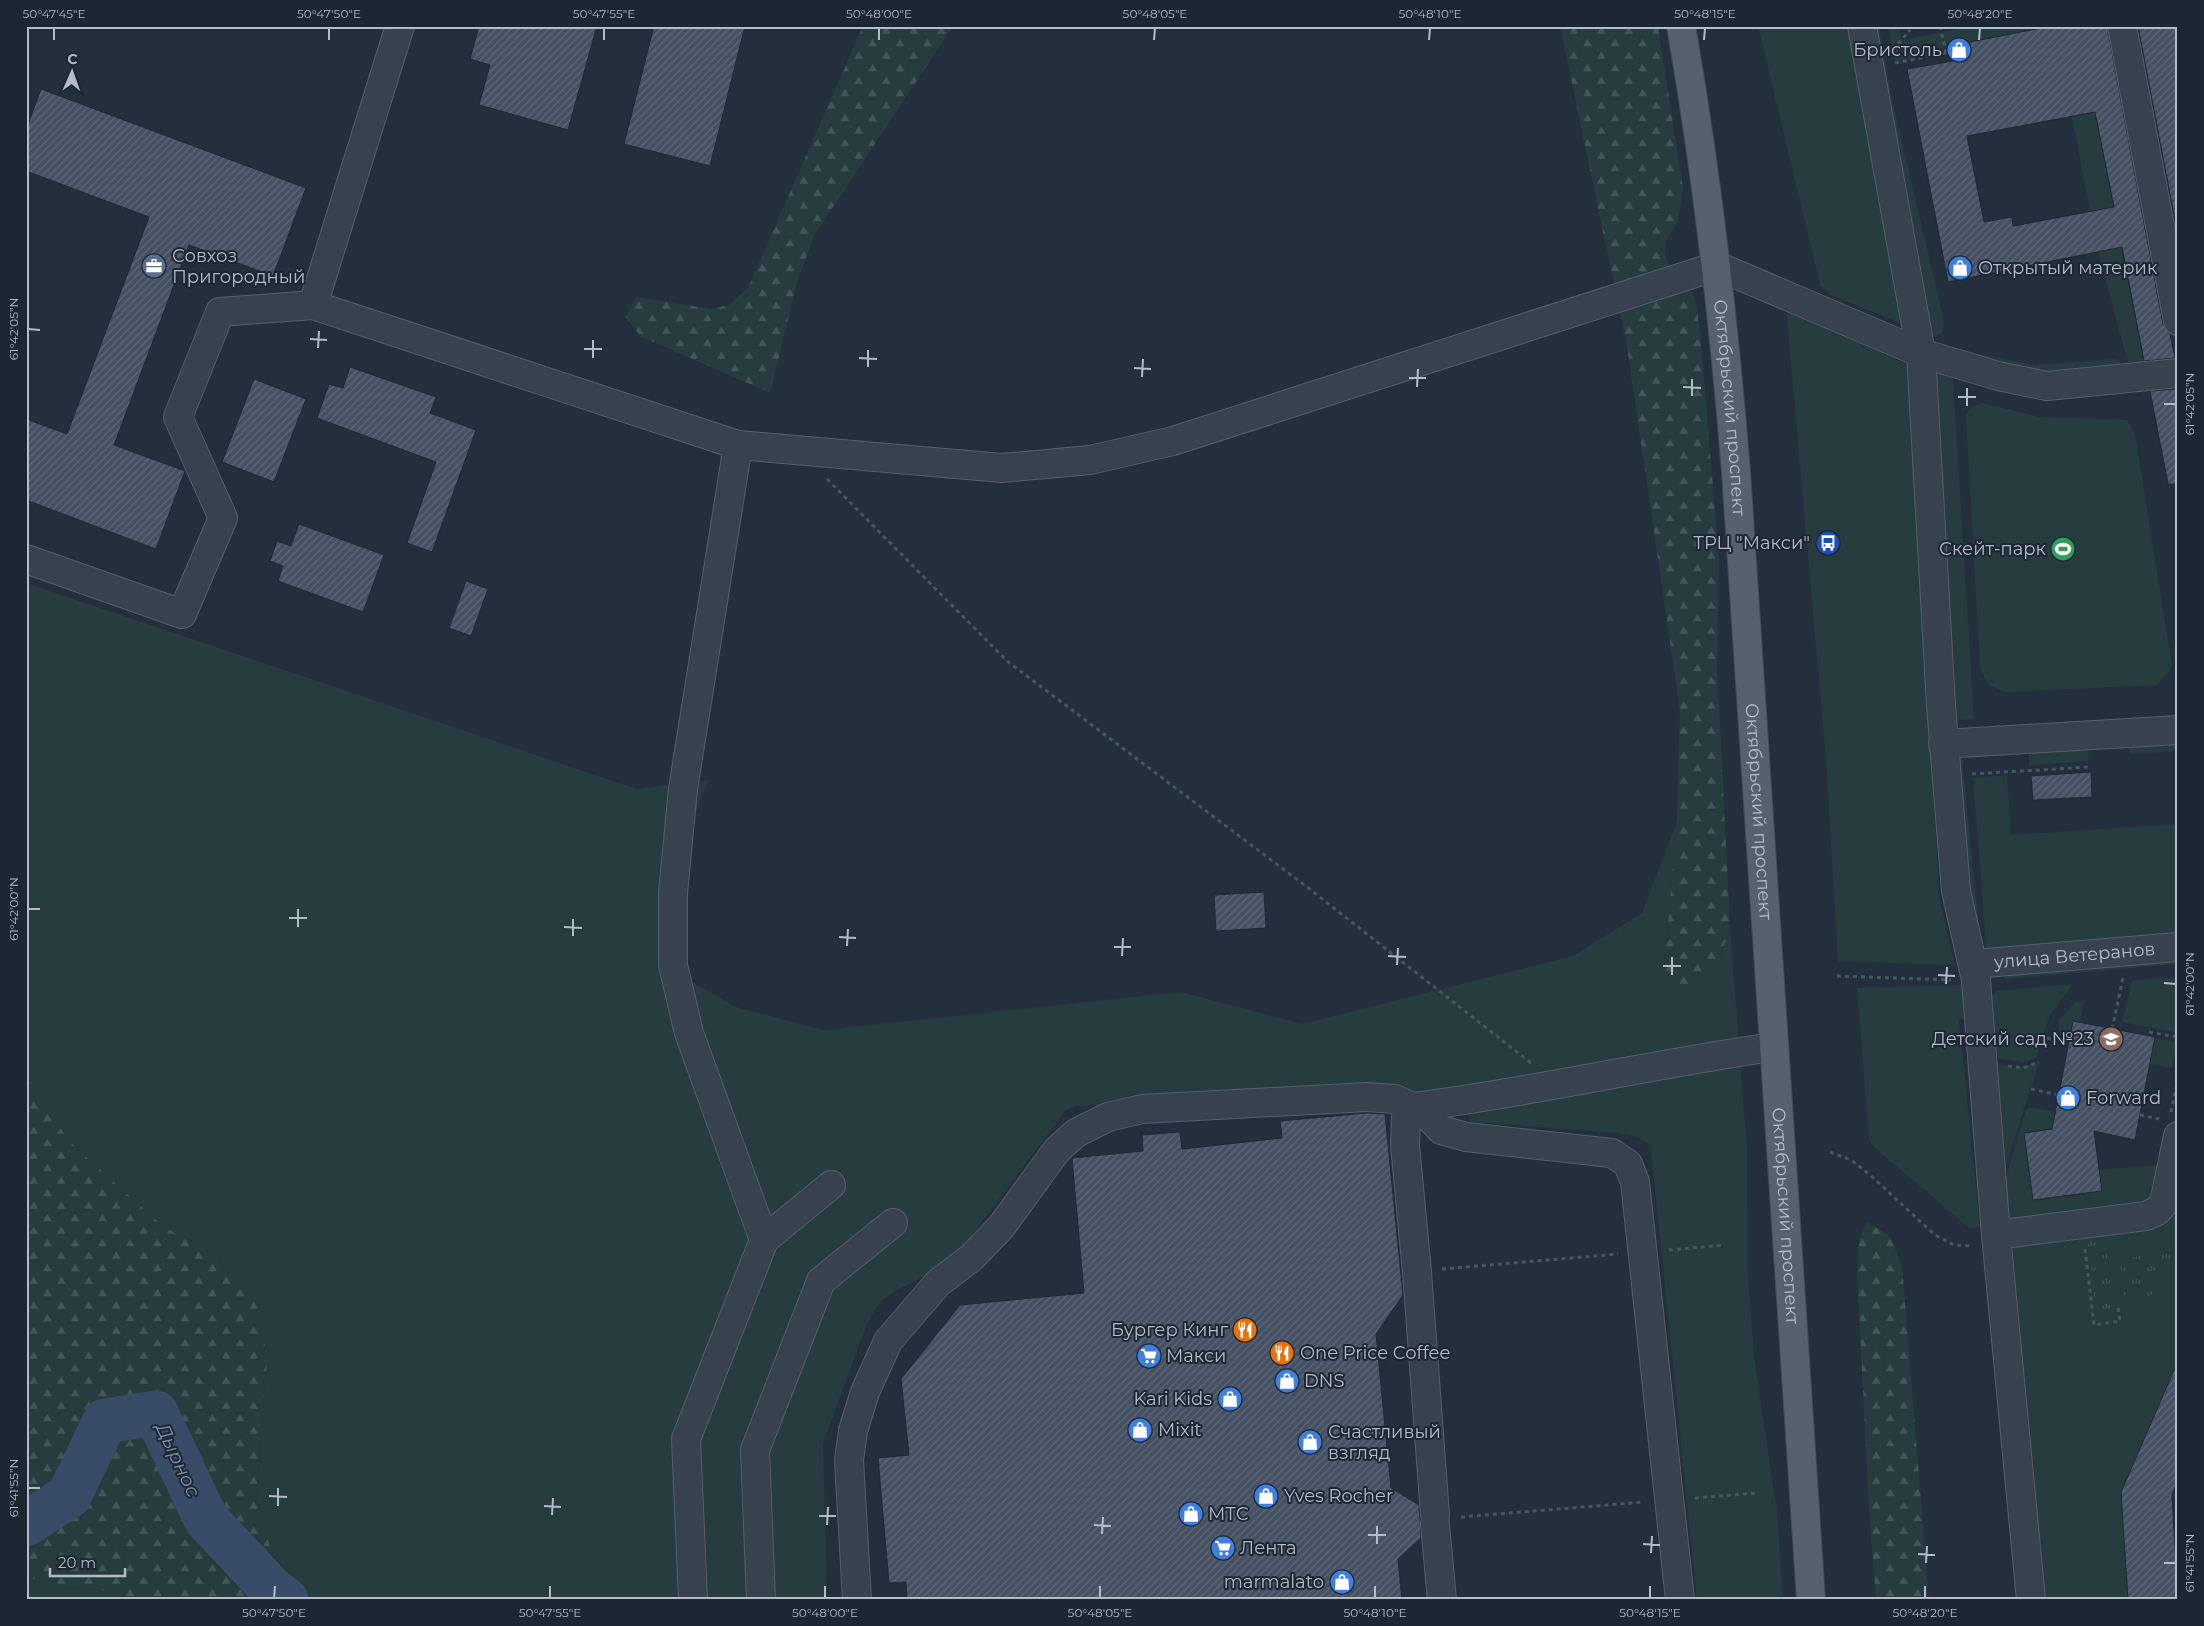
<svg xmlns="http://www.w3.org/2000/svg" width="2204" height="1626" viewBox="0 0 2204 1626" font-family="Montserrat,sans-serif">
<defs>
<pattern id="forest-firs" width="22" height="20" patternUnits="userSpaceOnUse" patternTransform="scale(1.25)"><rect width="22" height="20" fill="#263c3f"/><path d="M5 1l3.5 6h-7zM16 11l3.5 6h-7z" fill="#435659"/></pattern>
<pattern id="park-tufts" width="24" height="20" patternUnits="userSpaceOnUse" patternTransform="scale(1.25)"><rect width="24" height="20" fill="#263c3f"/><path d="M3 7l-1-3M5 7V3M7 7l1-3M15 17l-1-3M17 17v-4M19 17l1-3" fill="none" stroke="#435659"/></pattern>
<pattern id="building-hatch" width="6" height="6" patternUnits="userSpaceOnUse" patternTransform="scale(1.25)"><rect width="6" height="6" fill="#455162"/><path d="M-1 1l2-2M0 6l6-6M5 7l2-2" fill="none" stroke="#5d6877"/></pattern>
</defs>
<rect width="100%" height="100%" fill="#242f3e"/>
<path fill="#263c3f" d="M1758,26H1879L1892,99L1944,321L1943,331L1936,337L1833,296L1820,285Z
M1888,26H1899L1902,40L1974,26H2051L1943,47L1944,52L1895,62Z
M2054,26H2078L2144,363L2133,367L2129,363L2124,348L2098,252Z
M1786,306L1811,321L1913,367L1939,897L1955,965L1838,961L1826,761Z
M1951,348L2035,365L2115,359L2119,360L2122,368L2049,376L2018,372Z
M1930,367L1953,378L1974,719L1950,720Z
M1982,403L2040,417L2127,420L2135,434L2172,665L2168,673L2157,685L2004,692L1989,685L1980,669L1966,415L1972,406Z
M26,583L637,789L709,780L677,857L675,972L736,1007L823,1030L1181,992L1302,1024L1573,956L1642,913L1677,821L1664,967L1722,954L1730,927L1747,1151L1748,1277L1754,1356L1777,1512L1783,1600H1697L1651,1150C1644,1136 1631,1135 1616,1133L1473,1122L1469,1120L1461,1092L1458,1090L1076,1106L1066,1110L957,1255C936,1274 908,1282 885,1298C876,1305 872,1315 867,1324L823,1443L827,1600H314L270,1553L256,1497L267,1362L224,1259L164,1227L69,1141L26,1076Z
M2178,741V751L2129,754V743Z
M2088,747L2089,761L2029,765V751Z
M1962,758L1980,937L1972,932L1952,759Z
M2007,775L2011,835L2178,824V944L1987,957L1973,778Z
M2178,952V964L2005,979L2001,966Z
M2178,977V1033L2122,1022L2132,981Z
M2073,984L2050,1015L2036,1058L2023,1062L1996,1058L1991,998L1997,991Z
M1967,985L1968,1018L1959,1020L1980,1227L1969,1228L1874,1147L1869,1139L1857,988Z
M2075,1002L2082,1003L2083,1009L2080,1022L2073,1021L2071,1034L2059,1030V1020Z
M2155,1037L2177,1043L2172,1068L2150,1064Z
M2039,1062L2002,1178L1993,1063L2017,1068Z
M2030,1107L2055,1112L2052,1129L2024,1133L2033,1200L2102,1191L2099,1170L2158,1165L2150,1204L2008,1224L2006,1177L2026,1110Z
M2167,1214H2178V1361L2128,1476V1600H2045L2013,1256L2014,1246Z
M26,1577L68,1588L112,1591L119,1600H26Z"/>
<path fill="url(#forest-firs)" d="M863,26H953L814,236L797,282L770,393L640,336L626,317L636,297L711,309L729,305L748,288Z
M1560,26H1658L1683,189L1678,220L1666,242L1665,253L1668,264L1682,284L1691,291L1696,303L1700,333L1719,558L1717,664L1730,927C1722,954 1714,977 1688,991L1677,987L1664,967L1677,821L1680,710L1627,347Z
M26,1076L69,1141L164,1227L224,1259L260,1310L267,1362L256,1497L273,1558L314,1600H119L112,1591L68,1588L26,1577Z
M1867,1222L1890,1236L1902,1266L1929,1600H1876L1869,1509L1857,1273L1859,1240Z"/>
<path fill="url(#park-tufts)" d="M2106,1234L2116,1319L2097,1321L2087,1235Z
M2175,1251L2150,1298L2124,1301L2120,1259Z"/>
<g fill="none" stroke-linecap="round" stroke-linejoin="round">
<path stroke="#394c67" stroke-width="45" d="M26,1524L69,1496L105,1421L156,1413L206,1519L271,1588L286,1600"/>
</g>
<path fill="url(#building-hatch)" stroke="#1f2835" fill-rule="evenodd" d="M479,26H597L568,130L479,105L490,65L470,59Z
M654,26H745L710,166L624,144Z
M2051,26H2107L2163,324L2170,334L2175,358L2144,361L2122,247L1948,282L1907,69L1953,61L1950,46ZM2095,112L2114,207L2013,226L2012,217L1984,222L1967,136Z
M2138,26H2178V236Z
M41,89L306,188L273,276L189,245L114,445L185,471L156,549L26,500V419L67,434L149,217L26,171V130Z
M350,367L436,397L430,413L476,430L432,552L407,543L436,462L317,418L329,384L343,388Z
M254,379L306,399L274,482L222,462Z
M2178,389V484H2168L2150,391Z
M299,524L384,555L363,612L278,581L283,566L270,561L277,541L291,546Z
M466,581L488,589L471,636L449,628Z
M2091,772L2092,797L2033,800L2031,776Z
M1264,892L1266,928L1216,931L1214,895Z
M2073,1021L2155,1037L2135,1140L2094,1131L2102,1191L2033,1200L2024,1133L2052,1129Z
M1367,1113L1385,1114L1403,1295L1376,1334L1391,1488L1419,1505L1420,1519L1421,1538L1398,1559L1402,1600H907L906,1582L889,1583L878,1458L909,1455L901,1379L960,1305L1084,1293L1072,1158L1143,1151L1142,1135L1180,1132L1182,1149L1282,1138L1280,1121Z
M2178,1361V1480L2172,1495L2178,1600H2128L2121,1492Z"/>
<g fill="none" stroke-linecap="round" stroke-linejoin="round">
<defs>
<g id="minor">
<path d="M400,26L313,305L738,445L1002,468L1090,460L1173,441L1717,266L1921,353L1998,376L2047,386L2178,373"/>
<path d="M1862,26L1921,353L1941,705L1956,891L1976,980L1996,1235L2031,1600"/>
<path d="M2122,26L2178,321"/>
<path d="M26,559L182,614L223,518L178,417L220,312L313,305"/>
<path d="M1943,744L2178,730"/>
<path id="s1" d="M1973,964L2178,947"/>
<path d="M1996,1235L2146,1216L2157,1211L2164,1203L2178,1136"/>
<path d="M764,1240L831,1185"/>
<path d="M1435,1515L1417,1272L1405,1145L1406,1117L1413,1107C1534,1092 1653,1064 1773,1047"/>
<path d="M1435,1524L1442,1600"/>
<path d="M693,1600L686,1439L764,1240L689,1033L673,965V893L683,789L738,445"/>
<path d="M761,1600L755,1450L821,1281L893,1223"/>
<path d="M857,1600L849,1460L853,1431L865,1392L888,1341L938,1283L971,1258L1001,1227L1057,1150L1076,1133L1108,1117L1142,1109L1367,1097L1395,1099L1425,1113L1441,1130L1466,1137L1612,1153L1628,1164L1635,1182L1680,1600"/>
</g>
<g id="major">
<path id="s2" d="M1681,26C1707,174 1724,323 1736,472L1811,1600"/>
</g>
</defs>
<use href="#minor" stroke="#565f6c" stroke-width="30"/>
<use href="#major" stroke="#414a57" stroke-width="30"/>
<path stroke="#44595c" stroke-width="3" stroke-dasharray="4 4" stroke-linecap="butt" d="M1940,26L1946,53
M1893,50L1910,30
M1895,63L1951,52
M827,479L1007,661L1307,887L1531,1063
M1972,774L2088,767
M1837,976L1951,980
M2112,1029L2123,978
M2149,1032L2178,1037
M2047,1038L2069,1043
M2008,1066L2023,1068L2039,1062
M2031,1089L2058,1095
M2171,1112L2178,1078
M2140,1115L2159,1119
M1830,1152L1851,1160L1869,1174L1935,1235L1954,1245L1972,1246
M2085,1249L2094,1325L2120,1321L2118,1307
M1669,1250L1725,1245
M1442,1269L1618,1254
M1695,1498L1757,1493
M1461,1517L1644,1502"/>
<use href="#minor" stroke="#38414e" stroke-width="28"/>
<use href="#major" stroke="#56606e" stroke-width="28"/>
</g>
<path fill="none" stroke="#b4bcc9" stroke-width="2" d="M54,40V28M329,40V28M604,40V28M879,40V28M1154,40L1155,28M1429,40L1430,28M1704,40L1705,28M1979,40L1980,28M28,329L40,330M310,339L327,340M318,348L319,331M584,349H602M593,358V340M859,358L877,359M868,367V350M1134,368L1151,369M1142,377L1143,359M1409,378H1426M1417,387L1418,369M1683,387L1701,388M1692,396V379M1958,397H1976M2164,404H2176M1967,406V388M28,909H40M289,918H307M298,927V909M564,927L582,928M573,936V919M839,937L856,938M847,946L848,929M1114,947H1131M1122,956L1123,938M1388,956L1406,957M1397,965L1398,948M1663,966H1681M1672,975V957M1938,975L1955,976M2164,983L2176,984M1946,984L1947,967M28,1488H40M269,1496L287,1497M278,1506V1488M544,1506L561,1507M552,1515L553,1498M819,1516H836M827,1525L828,1507M1094,1525L1111,1526M1102,1534L1103,1517M1368,1535H1386M1377,1544V1526M1643,1544L1660,1545M1651,1553L1652,1536M1918,1554L1935,1555M1926,1563L1927,1546M2164,1563H2176M274,1598L275,1586M550,1598V1586M825,1598V1586M1100,1598V1586M1375,1598V1586M1650,1598V1586M1925,1598V1586"/>
<defs>
<symbol id="shop-disc" viewBox="-11 -11 22 22"><circle r="9.5" fill="#3f7fe0" stroke="#1d2633"/><path d="M-5-2.5h2.3a2.7 3.5 0 0 1 5.4 0H5L5.5 6h-11ZM-1.5-2.5h3a1.5 2.3 0 0 0-3 0Z" fill="#fff"/></symbol>
<symbol id="office-disc" viewBox="-11 -11 22 22"><circle r="9.5" fill="#5c6f8a" stroke="#1d2633"/><path d="M-6-3h4V-5.5h4V-3h4V5H-6ZM-1-4.5V-3h2v-1.5ZM-6 0V1H6V0Z" fill="#fff"/></symbol>
<symbol id="bus-disc" viewBox="-11 -11 22 22"><circle r="9.5" fill="#1a4fb4" stroke="#1d2633"/><path d="M-5-6H5V4H4V6H2V4H-2V6H-4V4H-5ZM-3.5-4V0h7V-4ZM-3.5 1.2v1.5H-2V1.2ZM2 1.2v1.5H3.5V1.2Z" fill="#fff"/></symbol>
<symbol id="stadium-disc" viewBox="-11 -11 22 22"><circle r="9.5" fill="#2e9e5b" stroke="#1d2633"/><path d="M0-5a6.5 5 0 1 0 0 10a6.5 5 0 1 0 0-10ZM-3.5-1.8h7v3.6h-7Z" fill="#fff"/></symbol>
<symbol id="school-disc" viewBox="-11 -11 22 22"><circle r="9.5" fill="#8d6e63" stroke="#1d2633"/><path d="M0-5L7-2L0 1L-7-2ZM-4 1L0 2.5L4 1V4Q0 6-4 4Z" fill="#fff"/></symbol>
<symbol id="restaurant-disc" viewBox="-11 -11 22 22"><circle r="9.5" fill="#e8710a" stroke="#1d2633"/><path d="M-5-6h1v4h1v-4h1v4h1v-4h1v5L-1.5 .5V6h-2V.5L-5-1ZM5-6V6H3V1.5H1.5Q1.5-4 5-6Z" fill="#fff"/></symbol>
<symbol id="supermarket-disc" viewBox="-11 -11 22 22"><circle r="9.5" fill="#3f7fe0" stroke="#1d2633"/><path d="M-6-5.5h2.5l.6 2H6L4.5 2H-2.5L-4.4-4H-6ZM-1.5 3.2a1.3 1.3 0 1 0 .1 0ZM3 3.2a1.3 1.3 0 1 0 .1 0Z" fill="#fff"/></symbol>
</defs>
<g fill-rule="evenodd">
<use href="#shop-disc" x="1945" y="36" width="28" height="28"/>
<use href="#office-disc" x="140" y="252" width="28" height="28"/>
<use href="#shop-disc" x="1946" y="254" width="28" height="28"/>
<use href="#bus-disc" x="1814" y="529" width="28" height="28"/>
<use href="#stadium-disc" x="2049" y="535" width="28" height="28"/>
<use href="#school-disc" x="2097" y="1025" width="28" height="28"/>
<use href="#shop-disc" x="2054" y="1084" width="28" height="28"/>
<use href="#restaurant-disc" x="1231" y="1316" width="28" height="28"/>
<use href="#restaurant-disc" x="1268" y="1339" width="28" height="28"/>
<use href="#supermarket-disc" x="1135" y="1342" width="28" height="28"/>
<use href="#shop-disc" x="1273" y="1367" width="28" height="28"/>
<use href="#shop-disc" x="1216" y="1385" width="28" height="28"/>
<use href="#shop-disc" x="1126" y="1416" width="28" height="28"/>
<use href="#shop-disc" x="1296" y="1428" width="28" height="28"/>
<use href="#shop-disc" x="1252" y="1482" width="28" height="28"/>
<use href="#shop-disc" x="1177" y="1500" width="28" height="28"/>
<use href="#supermarket-disc" x="1209" y="1534" width="28" height="28"/>
<use href="#shop-disc" x="1328" y="1568" width="28" height="28"/>
</g>
<g text-anchor="middle" dominant-baseline="central" stroke-width="4" stroke-linejoin="round" paint-order="stroke">
<g font-size="18" fill="#b4bcc9" stroke="#1d2633" text-anchor="start">
<text x="1942" y="50" text-anchor="end">Бристоль</text>
<text x="172" y="256">Совхоз<tspan x="172" dy="21">Пригородный</tspan></text>
<text x="1978" y="268">Открытый материк</text>
<text x="1810" y="543" text-anchor="end">ТРЦ "Макси"</text>
<text x="2046" y="549" text-anchor="end">Скейт-парк</text>
<text x="2094" y="1039" text-anchor="end">Детский сад №23</text>
<text x="2086" y="1098">Forward</text>
<text x="1228" y="1330" text-anchor="end">Бургер Кинг</text>
<text x="1300" y="1353">One Price Coffee</text>
<text x="1166" y="1356">Макси</text>
<text x="1304" y="1381">DNS</text>
<text x="1212" y="1399" text-anchor="end">Kari Kids</text>
<text x="1158" y="1430">Mixit</text>
<text x="1328" y="1432">Счастливый<tspan x="1328" dy="21">взгляд</tspan></text>
<text x="1284" y="1496">Yves Rocher</text>
<text x="1208" y="1514">МТС</text>
<text x="1240" y="1548">Лента</text>
<text x="1324" y="1582" text-anchor="end">marmalato</text>
</g>
<g font-size="18" fill="#b4bcc9" stroke="#1d2633">
<text stroke="none"><textPath href="#s2" startOffset="385">Октябрьский проспект</textPath></text>
<text stroke="none"><textPath href="#s2" startOffset="790">Октябрьский проспект</textPath></text>
<text stroke="none"><textPath href="#s1" startOffset="102">улица Ветеранов</textPath></text>
<text stroke="none"><textPath href="#s2" startOffset="1195">Октябрьский проспект</textPath></text>
</g>
<g font-size="19" font-style="italic" fill="#7c92b1" stroke="#1d2633">
<text transform="translate(178 1460) rotate(65)">Дырнос</text>
</g>
</g>
<rect width="2204" height="1626" fill="none" stroke="#1d2633" stroke-width="55"/>
<g transform="translate(72 72) rotate(2)" stroke="#1d2633" stroke-width="4" paint-order="stroke">
<path d="M0-4L9 19L0 12L-9 19Z" fill="#b4bcc9"/>
<text y="-8" font-size="14" font-weight="bold" text-anchor="middle" fill="#b4bcc9">С</text>
</g>
<path d="M50 1568v8h75v-8" fill="none" stroke="#b4bcc9" stroke-width="2.5"/>
<text x="58" y="1568" font-size="15" fill="#b4bcc9" stroke="#1d2633" stroke-width="4" paint-order="stroke">20 m</text>
<rect x="28" y="28" width="2148" height="1570" fill="none" stroke="#b4bcc9" stroke-width="2"/>
<g font-size="12" text-anchor="middle" fill="#b4bcc9">
<text x="54" y="18">50°47'45"E</text>
<text x="329" y="18">50°47'50"E</text>
<text x="604" y="18">50°47'55"E</text>
<text x="879" y="18">50°48'00"E</text>
<text x="1155" y="18">50°48'05"E</text>
<text x="1430" y="18">50°48'10"E</text>
<text x="1705" y="18">50°48'15"E</text>
<text x="1980" y="18">50°48'20"E</text>
<text transform="translate(14 329) rotate(-90)" y="4">61°42'05"N</text>
<text transform="translate(2190 404) rotate(-90)" y="4">61°42'05"N</text>
<text transform="translate(14 909) rotate(-90)" y="4">61°42'00"N</text>
<text transform="translate(2190 984) rotate(-90)" y="4">61°42'00"N</text>
<text transform="translate(14 1488) rotate(-90)" y="4">61°41'55"N</text>
<text transform="translate(2190 1563) rotate(-90)" y="4">61°41'55"N</text>
<text x="274" y="1617">50°47'50"E</text>
<text x="550" y="1617">50°47'55"E</text>
<text x="825" y="1617">50°48'00"E</text>
<text x="1100" y="1617">50°48'05"E</text>
<text x="1375" y="1617">50°48'10"E</text>
<text x="1650" y="1617">50°48'15"E</text>
<text x="1925" y="1617">50°48'20"E</text>
</g>
</svg>
